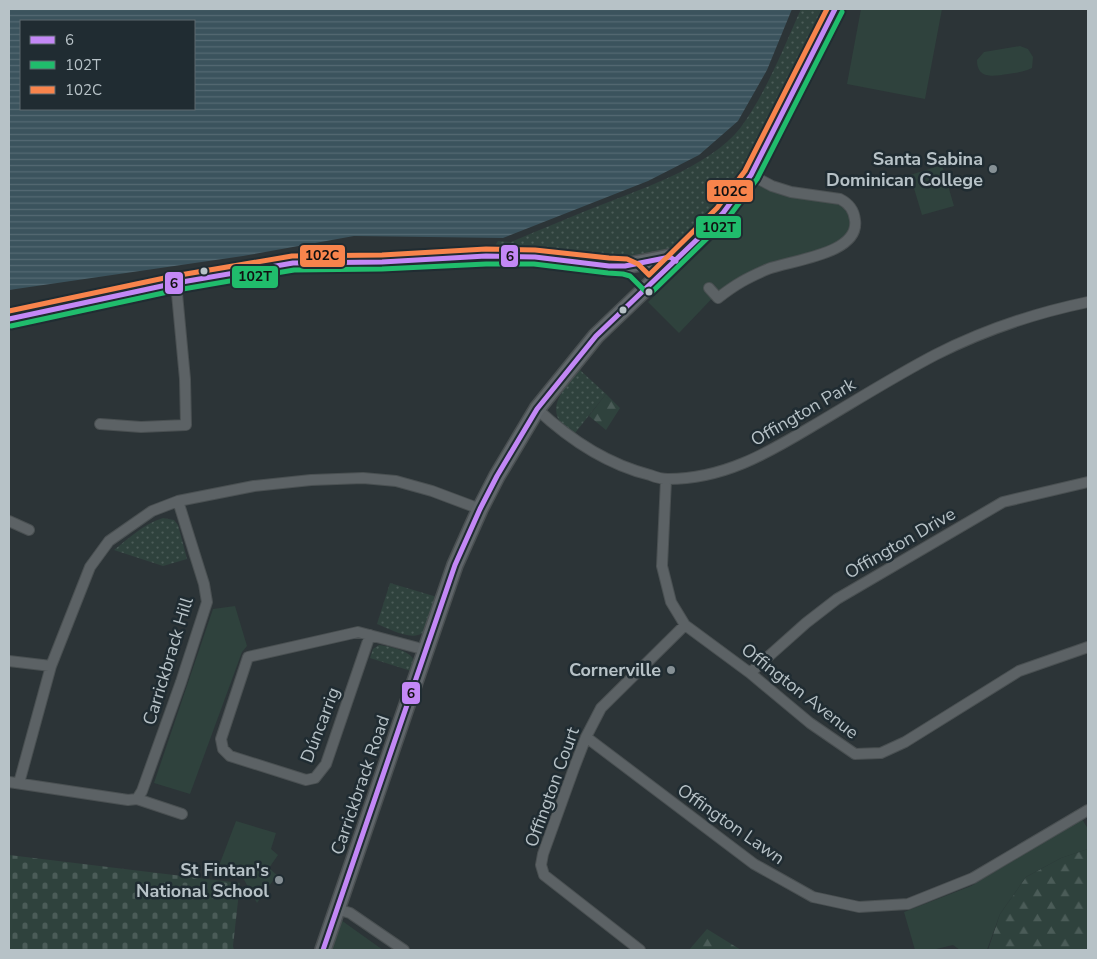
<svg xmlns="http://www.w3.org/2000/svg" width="1097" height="959" viewBox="0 0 1097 959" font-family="'Nunito Sans',sans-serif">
<defs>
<pattern id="grass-dots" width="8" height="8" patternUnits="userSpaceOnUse" patternTransform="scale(1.25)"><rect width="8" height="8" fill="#2f423d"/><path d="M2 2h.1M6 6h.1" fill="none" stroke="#4b5c58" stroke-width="1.8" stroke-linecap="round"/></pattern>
<pattern id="forest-firs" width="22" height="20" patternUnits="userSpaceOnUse" patternTransform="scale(1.25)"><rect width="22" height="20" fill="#2f423d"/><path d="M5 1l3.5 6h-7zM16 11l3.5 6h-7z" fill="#4b5c58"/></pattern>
<pattern id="cemetery-stones" width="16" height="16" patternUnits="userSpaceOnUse" patternTransform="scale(1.25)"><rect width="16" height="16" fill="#2f423d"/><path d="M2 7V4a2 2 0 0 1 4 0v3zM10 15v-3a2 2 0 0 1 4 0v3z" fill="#4b5c58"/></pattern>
<pattern id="water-rules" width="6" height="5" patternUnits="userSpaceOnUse" patternTransform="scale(1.25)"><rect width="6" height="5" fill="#3b535d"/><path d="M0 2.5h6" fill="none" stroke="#556a73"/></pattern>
</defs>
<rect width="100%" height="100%" fill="#2c3437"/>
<path fill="url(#grass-dots)" d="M801,9H830L753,155L719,208L679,248L658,254L626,260L574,255L538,249L492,250L498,241L511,242C537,231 563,220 588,210C635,191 710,168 741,127C767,91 783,49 801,9Z
M580,370L606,394L575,433C571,430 566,427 562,424C545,405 569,384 580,370Z
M163,518L174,520L178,525L187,559L163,566L114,550C129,538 144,524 163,518Z
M390,583L437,597L424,632C412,642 390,629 377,624Z
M379,645C388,646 409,650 413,659C414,663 412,667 411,671L370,658L373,649Z"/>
<path fill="url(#forest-firs)" d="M606,394L620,408L606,430L589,416Z
M1088,849V950H988L1000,914L1026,877L1061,858Z
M707,929L741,950H689Z"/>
<path fill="url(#cemetery-stones)" d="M9,855L240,883L233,946L234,950H9Z"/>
<path fill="#2f423d" d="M861,9H942L925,99L847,84Z
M1020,46L1028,49L1033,57L1032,68C1024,72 1016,73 1008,74C994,76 977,80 977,60L984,52Z
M942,165L954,206L922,215L910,175Z
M758,183L828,201L845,207L851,222L846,235L831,246L752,271L722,288L679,333L648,302L723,230Z
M235,606L247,646L242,652L190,794L154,783L213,609Z
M1082,819L1088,829V849L1061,858L1026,877L1000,914L987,950H960L953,945L932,950H915L904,912L971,886Z
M236,821L276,833L271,849L278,855L269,868L277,875L257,903L242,876L217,871Z
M341,920L383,950H332Z"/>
<path fill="url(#water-rules)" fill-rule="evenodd" d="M9,9H792L767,70L738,121L699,155L648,181L503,238L354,236L243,256L9,290ZM21,21H194V109H21Z"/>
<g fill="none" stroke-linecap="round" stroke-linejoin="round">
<defs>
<path id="street" d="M709,288L718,298C736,284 747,278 768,269C792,260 860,254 855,220C854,210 848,203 840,199L791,192L772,186L751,175
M537,409C569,439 606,464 650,475C655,477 662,479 668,479C723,479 766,454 811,427C852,403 893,377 935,355C984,330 1035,313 1088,302
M100,424L141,427L186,425L185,379L176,283
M666,480L662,566L671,602L685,625L750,673L810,723L855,754L881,753L905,742L1019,671L1088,647
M9,521L29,530
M370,635L326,764L315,778L306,780L230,756L223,749L221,739L248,657L358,632L426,650
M9,661L51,666
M750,673L806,623L837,599L1003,502L1088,482
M586,737L754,864L813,897L859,907L908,904L973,878L1088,810
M9,782L128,800L137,799L182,814
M19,783L51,666L90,567L109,541L152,511L178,501L254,486L311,480L363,478L396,481L432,491L480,509
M137,799L142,791L181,682L207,602L204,584L178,501
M337,909L350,913L404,950
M640,950L544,875L541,865L543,854L574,768L586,737L601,708L685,625"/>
<path id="secondary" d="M9,319L176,283L293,263L382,262L486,256L535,257L609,266H625L670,257L676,261
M323,950L455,565L480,509L497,476L537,409L596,336L708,229L723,213L751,175L835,9"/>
</defs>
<use href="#street" stroke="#4a5052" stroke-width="12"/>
<use href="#secondary" stroke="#4a5052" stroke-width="18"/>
<use href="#street" stroke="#5c6265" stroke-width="10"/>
<use href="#secondary" stroke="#60666a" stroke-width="15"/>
<defs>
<path id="bus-1" d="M9,319L176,283L293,263L382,262L486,256L535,257L609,266H625L670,257L676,261
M323,950L455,565L480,509L497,476L537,409L596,336L708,229L723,213L751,175L835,9"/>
<path id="bus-2" d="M11,326L177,290L294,270L382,269L486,264H534L608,273L623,274L630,276L645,291L652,292L728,218L757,179L842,12"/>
<path id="bus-3" d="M9,311L174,276L292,256L382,255L486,249L535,250L609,258L627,259L638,264L649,275L717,208L745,171L827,9"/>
</defs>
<use href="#bus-1" stroke="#202c32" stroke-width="9"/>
<use href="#bus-2" stroke="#202c32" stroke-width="9"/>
<use href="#bus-3" stroke="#202c32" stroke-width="9"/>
<use href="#bus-1" stroke="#c388f6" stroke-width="5"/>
<use href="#bus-2" stroke="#20bc6c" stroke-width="5"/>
<use href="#bus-3" stroke="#f8844c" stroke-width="5"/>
</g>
<g fill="#869095" stroke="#202c32" stroke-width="2">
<circle cx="993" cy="169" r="5"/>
<circle cx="671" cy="670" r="5"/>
<circle cx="279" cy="880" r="5"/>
</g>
<g fill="#b7c2c7" stroke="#202c32" stroke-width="2">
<circle cx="204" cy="271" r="4.5"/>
<circle cx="649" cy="292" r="4.5"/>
<circle cx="623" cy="310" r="4.5"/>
</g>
<g text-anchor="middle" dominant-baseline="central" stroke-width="5" stroke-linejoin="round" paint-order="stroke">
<g font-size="18" font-weight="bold" fill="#b7c2c7" stroke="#202c32" text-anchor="end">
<text x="983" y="159">Santa Sabina<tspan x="983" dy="21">Dominican College</tspan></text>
<text x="661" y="670">Cornerville</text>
<text x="269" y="870">St Fintan's<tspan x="269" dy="21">National School</tspan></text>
</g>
<g font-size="18" fill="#b7c2c7" stroke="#202c32">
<text transform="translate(803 412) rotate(-30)">Offington Park</text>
<text transform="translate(900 543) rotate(-30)">Offington Drive</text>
<text transform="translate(168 661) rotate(-73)">Carrickbrack Hill</text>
<text transform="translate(800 691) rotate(38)">Offington Avenue</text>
<text transform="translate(320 725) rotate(-69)">Dúncarrig</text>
<text transform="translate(360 785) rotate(-71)">Carrickbrack Road</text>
<text transform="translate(552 787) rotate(-70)">Offington Court</text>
<text transform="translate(731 824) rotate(35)">Offington Lawn</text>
</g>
</g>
<g stroke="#202c32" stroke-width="2">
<rect x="706" y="179" width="48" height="24" rx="5" fill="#f8844c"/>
<rect x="695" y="215" width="47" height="24" rx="5" fill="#20bc6c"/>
<rect x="299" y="244" width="47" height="24" rx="5" fill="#f8844c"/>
<rect x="500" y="244" width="19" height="24" rx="5" fill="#c388f6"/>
<rect x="231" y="265" width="48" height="24" rx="5" fill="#20bc6c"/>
<rect x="164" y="271" width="20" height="24" rx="5" fill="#c388f6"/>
<rect x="401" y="681" width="20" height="24" rx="5" fill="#c388f6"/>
</g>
<g font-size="14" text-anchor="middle" font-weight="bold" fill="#111">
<text x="730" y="196">102C</text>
<text x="719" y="232">102T</text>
<text x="322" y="260">102C</text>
<text x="510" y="261">6</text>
<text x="255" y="281">102T</text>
<text x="174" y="288">6</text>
<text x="411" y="698">6</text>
</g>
<rect width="1097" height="959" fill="none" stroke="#b7c2c7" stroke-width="20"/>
<rect x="20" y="20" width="175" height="90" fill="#202c32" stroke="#5c686e"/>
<rect x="30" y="36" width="25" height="8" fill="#c388f6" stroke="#5c686e"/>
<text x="65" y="45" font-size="15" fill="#b7c2c7">6</text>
<rect x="30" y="61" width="25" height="8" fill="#20bc6c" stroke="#5c686e"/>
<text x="65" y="70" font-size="15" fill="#b7c2c7">102T</text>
<rect x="30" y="86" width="25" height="8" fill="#f8844c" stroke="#5c686e"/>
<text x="65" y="95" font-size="15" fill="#b7c2c7">102C</text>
</svg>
